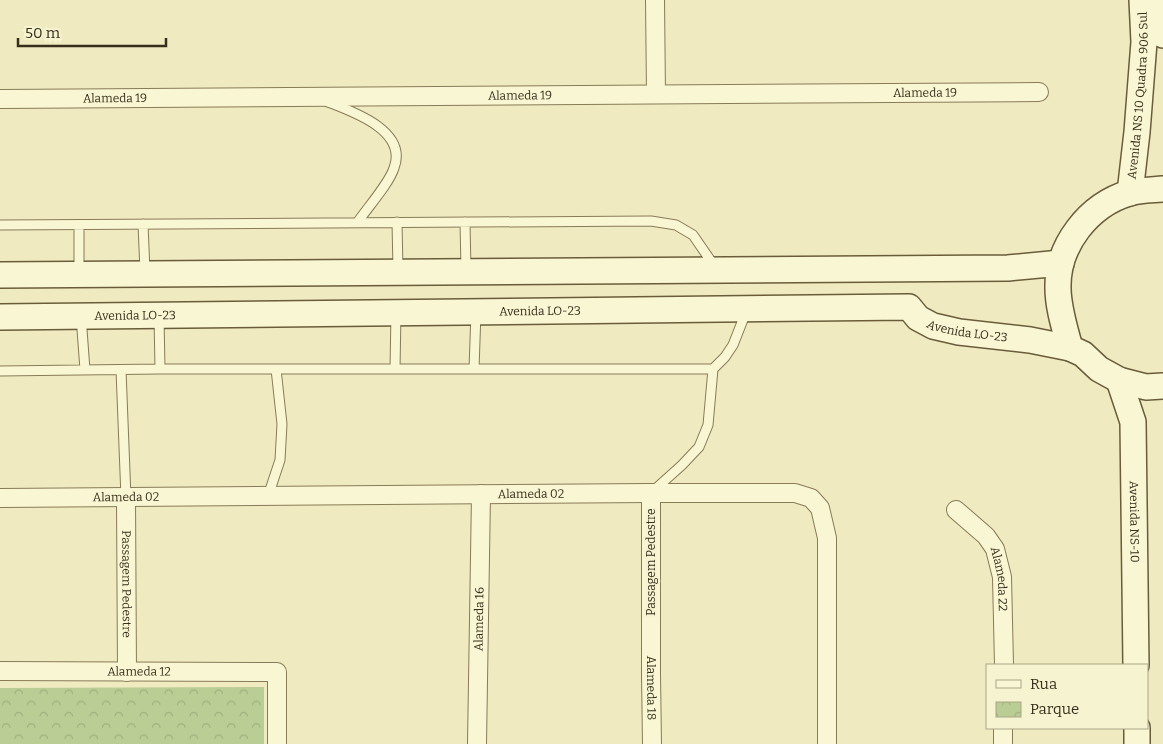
<svg xmlns="http://www.w3.org/2000/svg" width="1163" height="744" viewBox="0 0 1163 744" font-family="Bitter,serif">
<defs>
<pattern id="park-crowns" width="20" height="18" patternUnits="userSpaceOnUse" patternTransform="scale(1.25)"><rect width="20" height="18" fill="#bacd94"/><path d="M2 6a3 3 0 1 1 6 0M12 15a3 3 0 1 1 6 0" fill="none" stroke="#a0b07f"/></pattern>
</defs>
<rect width="100%" height="100%" fill="#efeac0"/>
<path fill="url(#park-crowns)" d="M264,687V744H0V688Z"/>
<g fill="none" stroke-linecap="round" stroke-linejoin="round">
<defs>
<path id="lane" d="M328,102C354,112 408,131 394,168C389,184 367,208 357,223
M397,222L398,270
M465,222L466,270
M143,224L145,271
M0,225L651,221L676,225L693,235L715,267
M79,225V272
M81,316L85,370
M159,316L160,369
M395,369L396,313
M474,369L476,312
M121,370L126,498
M0,371L160,369H713L725,357L733,345L746,312
M652,492L682,465L699,447L708,425L713,369
M268,496L280,460L282,424L276,369"/>
<g id="street">
<path d="M655,0L656,94"/>
<path id="s1" d="M0,99L1039,92"/>
<path id="s2" d="M651,493V674L652,744"/>
<path id="s3" d="M0,498L651,493H795L811,498L820,508L827,538V744"/>
<path id="s4" d="M126,498L127,672"/>
<path id="s5" d="M956,510L986,536L995,549L1002,577L1004,665"/>
<path id="s6" d="M0,671L277,672V744"/>
<path id="s7" d="M477,744L481,494"/>
<path d="M1003,744V728"/>
</g>
<g id="secondary">
<path d="M1162,0L1163,35"/>
<path d="M1163,189C1152,190 1139,190 1129,193C1089,205 1057,245 1058,288C1058,308 1065,329 1070,348L1083,354L1099,369L1119,380L1146,387L1163,386"/>
<path id="s8" d="M1130,193L1137,132L1144,42L1142,0"/>
<path d="M0,275L1008,268L1061,263"/>
<path id="s9" d="M0,317L909,307L918,318L933,326L959,332L1030,340L1070,348"/>
<path id="s10" d="M1119,380L1133,422L1136,665"/>
<path d="M1137,728V744"/>
</g>
</defs>
<use href="#lane" stroke="#887b58" stroke-width="11"/>
<use href="#street" stroke="#887b58" stroke-width="20"/>
<use href="#secondary" stroke="#6a5c3b" stroke-width="28"/>
<use href="#lane" stroke="#f9f6d3" stroke-width="9"/>
<use href="#street" stroke="#f9f6d3" stroke-width="18"/>
<use href="#secondary" stroke="#f9f6d3" stroke-width="25"/>
</g>
<g text-anchor="middle" dominant-baseline="central" stroke-width="4.5" stroke-linejoin="round" paint-order="stroke">
<g font-size="12" fill="#372f1c" stroke="#f6f3d0">
<text stroke="none"><textPath href="#s1" startOffset="925">Alameda 19</textPath></text>
<text stroke="none"><textPath href="#s1" startOffset="520">Alameda 19</textPath></text>
<text stroke="none"><textPath href="#s8" startOffset="98">Avenida NS 10 Quadra 906 Sul</textPath></text>
<text stroke="none"><textPath href="#s1" startOffset="115">Alameda 19</textPath></text>
<text stroke="none"><textPath href="#s9" startOffset="540">Avenida LO-23</textPath></text>
<text stroke="none"><textPath href="#s9" startOffset="135">Avenida LO-23</textPath></text>
<text stroke="none"><textPath href="#s9" startOffset="975">Avenida LO-23</textPath></text>
<text stroke="none"><textPath href="#s3" startOffset="531">Alameda 02</textPath></text>
<text stroke="none"><textPath href="#s3" startOffset="126">Alameda 02</textPath></text>
<text stroke="none"><textPath href="#s10" startOffset="144">Avenida NS-10</textPath></text>
<text transform="translate(651 562) rotate(-90)">Passagem Pedestre</text>
<text stroke="none"><textPath href="#s5" startOffset="86">Alameda 22</textPath></text>
<text stroke="none"><textPath href="#s4" startOffset="86">Passagem Pedestre</textPath></text>
<text stroke="none"><textPath href="#s7" startOffset="125">Alameda 16</textPath></text>
<text stroke="none"><textPath href="#s6" startOffset="139">Alameda 12</textPath></text>
<text stroke="none"><textPath href="#s2" startOffset="195">Alameda 18</textPath></text>
</g>
</g>
<rect x="986" y="664" width="162" height="65" fill="#f6f3d0" stroke="#aaa588"/>
<rect x="996" y="680" width="25" height="8" fill="#f9f6d3" stroke="#aaa588"/>
<text x="1030" y="689" font-size="15" fill="#372f1c">Rua</text>
<rect x="996" y="702" width="25" height="15" fill="url(#park-crowns)" stroke="#aaa588"/>
<text x="1030" y="714" font-size="15" fill="#372f1c">Parque</text>
<path d="M18 38v8h148v-8" fill="none" stroke="#372f1c" stroke-width="2.5"/>
<text x="25" y="38" font-size="15" fill="#372f1c" stroke="#f6f3d0" stroke-width="4" paint-order="stroke">50 m</text>
</svg>
